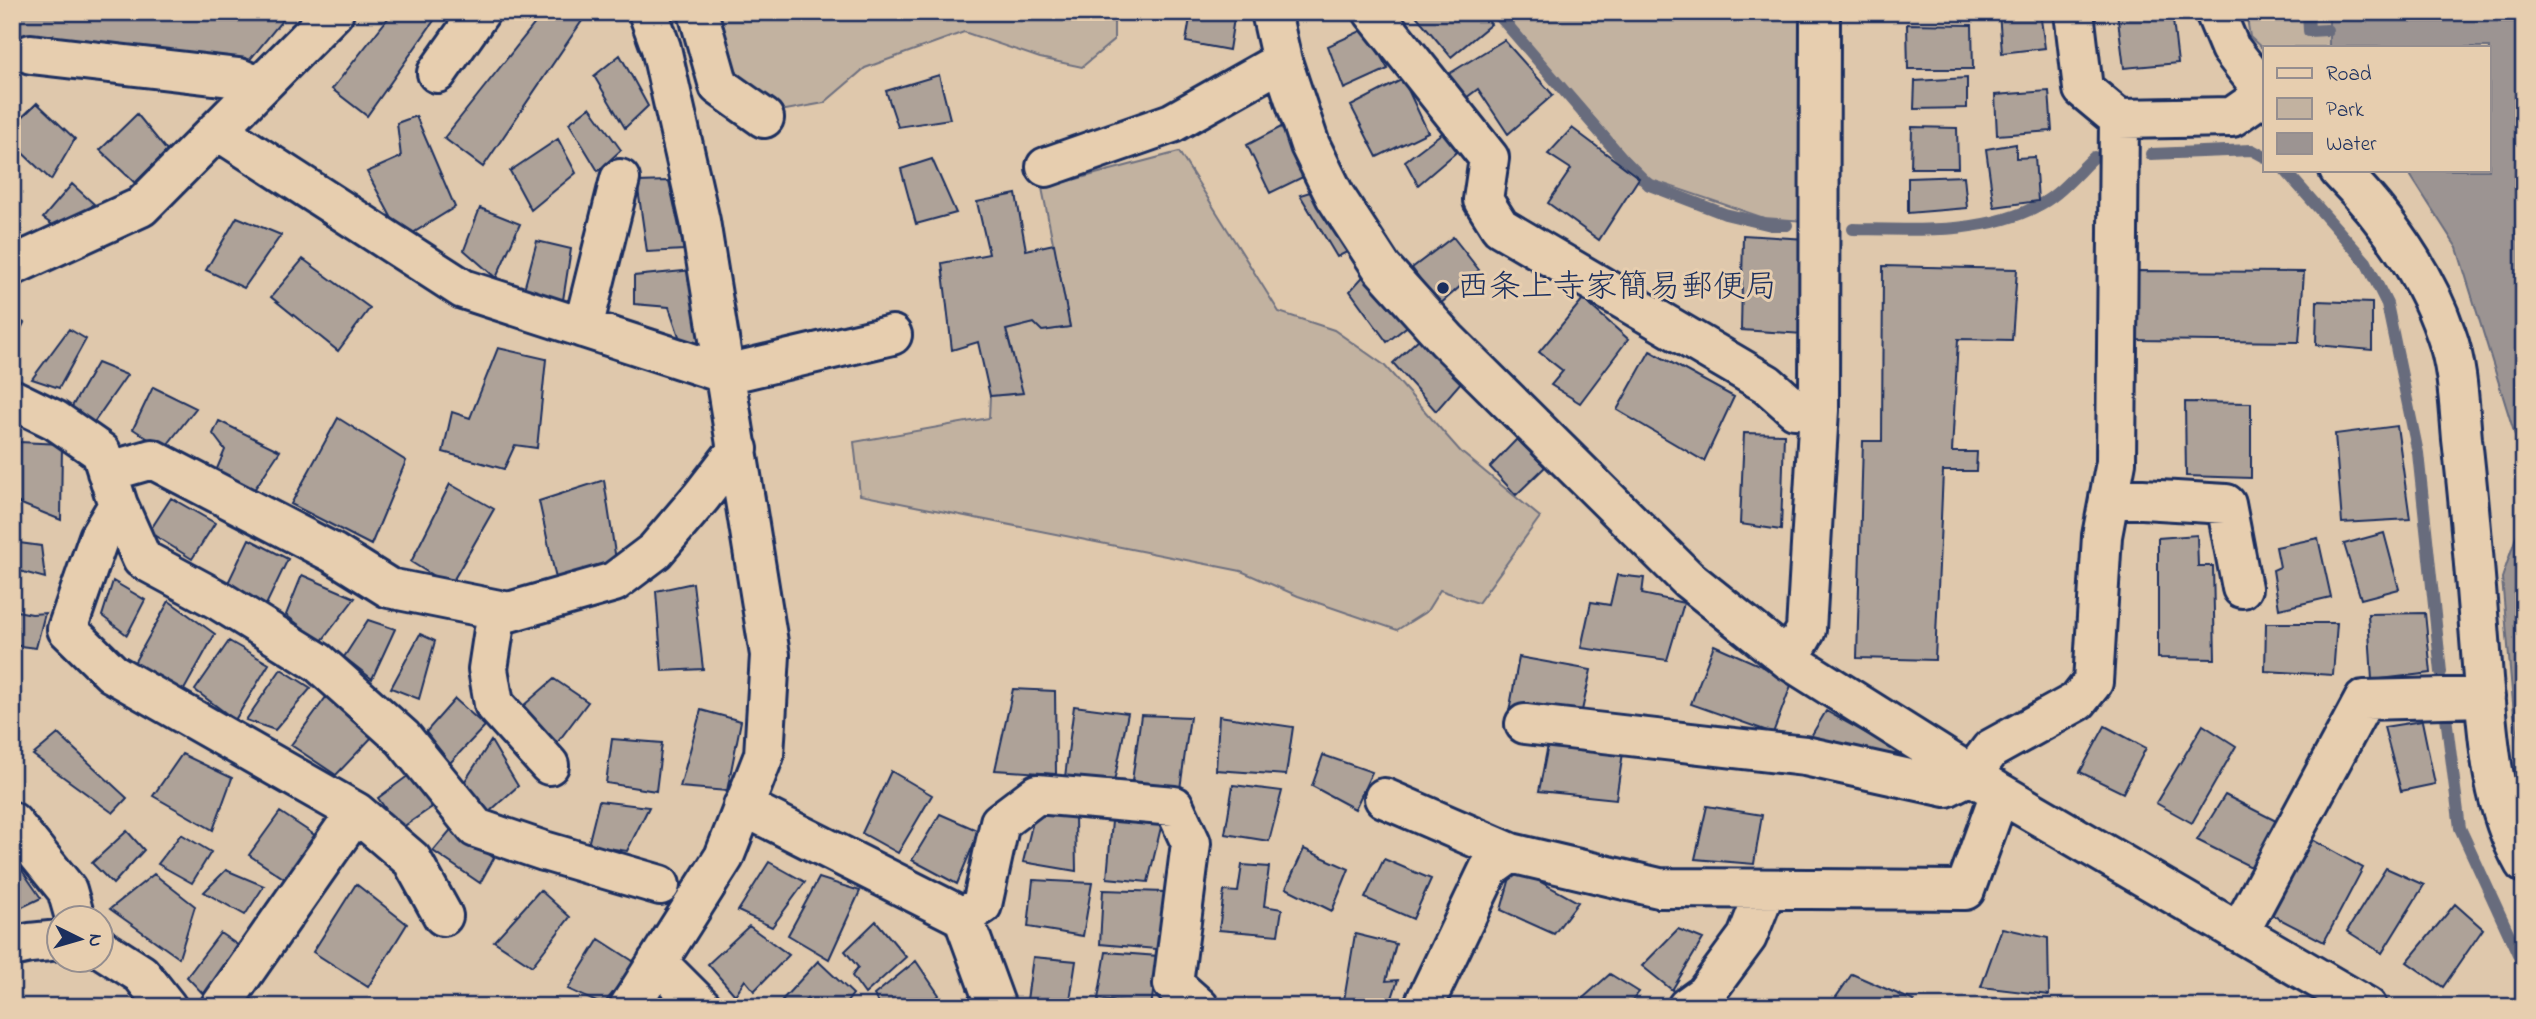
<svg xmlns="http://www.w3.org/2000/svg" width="2536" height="1019" viewBox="0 0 2536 1019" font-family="'Indie Flower','Klee One',sans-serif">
<rect width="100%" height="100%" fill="#dfc8ac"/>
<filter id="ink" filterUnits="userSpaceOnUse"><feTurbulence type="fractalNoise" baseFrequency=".0143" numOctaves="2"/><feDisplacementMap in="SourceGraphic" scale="14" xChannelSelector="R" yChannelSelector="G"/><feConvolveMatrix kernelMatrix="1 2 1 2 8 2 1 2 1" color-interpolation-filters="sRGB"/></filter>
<g filter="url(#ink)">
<path fill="#c2b2a0" stroke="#6e707f" stroke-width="2" d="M715,12H1114V40L1082,67L1040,58L964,32L865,68L824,103L775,112L732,74Z
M1501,12H1805V221L1764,218L1646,178Z
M2246,12H2329V47H2265V51L2250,37Z
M1179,152L1279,312L1334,330L1384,365L1461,452L1540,517L1478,603L1440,590L1427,611L1397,630L1298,596L1241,571L860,495L854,442L989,418L990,396L1022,393L1006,330L1034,323L1043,331L1070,327L1042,188Z"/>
<path fill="#9c9492" stroke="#686c7d" stroke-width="2" d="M2329,12H2524V769L2514,714L2502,578L2518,531V445L2457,248L2407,170H2489V47H2329Z"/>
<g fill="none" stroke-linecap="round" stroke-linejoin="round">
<path stroke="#686c7d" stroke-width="12" d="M1496,12L1622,158L1649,185L1725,214L1771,225H1787
M2308,12L2309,31L2327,30
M2151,154L2252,150L2265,157
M2285,170L2366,262L2387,304L2418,453L2441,672
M1853,229C1913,230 1987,235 2041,204C2061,193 2077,173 2094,157
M2445,709L2460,828L2524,967"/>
</g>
<path fill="#aea298" stroke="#1b2f5e" stroke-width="2" d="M12,12H289L239,73L12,45Z
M393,12H440L367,116L332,89Z
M544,12H588L483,167L444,138Z
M1191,12H1235L1229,50L1186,42Z
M1413,12H1481L1491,24L1451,57Z
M1917,12H1967V14H1917Z
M1999,12H2040L2045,48L2002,53Z
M2117,12H2172L2178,63L2124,68Z
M1907,24L1972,25L1973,69H1908Z
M1365,29L1388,69L1344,89L1328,46Z
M1504,40L1553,95L1508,134L1478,89L1462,101L1447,75Z
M620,55L648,106L625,128L594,76Z
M939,75L950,119L898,127L886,91Z
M1967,78V108L1914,109L1915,81Z
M1403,79L1428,132L1377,157L1351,106Z
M2049,91L2052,131L1997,135L1995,95Z
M37,103L75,139L51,180L12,143V127Z
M590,107L621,150L598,171L569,123Z
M137,114L167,151L135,183L100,150Z
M416,116L455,207L403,239L367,172L401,157L397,123Z
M1287,124L1309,174L1270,193L1247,145Z
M1450,127L1467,143L1418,185L1405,161Z
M1912,127L1957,128L1958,168H1911Z
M1572,128L1639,178L1599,240L1548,203L1571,169L1548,154Z
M558,139L576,173L531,210L510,171Z
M2016,144V158L2035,157L2038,201L1994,207L1986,149Z
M932,159L956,213L916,224L901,169Z
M1964,176L1967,208L1908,213V178Z
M669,181L684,250L647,252L637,182Z
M72,184L94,204L65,234L43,218Z
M1320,189L1355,248L1337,257L1300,195Z
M1016,194L1026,250L1054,244L1070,327L1042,331L1034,323L1006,330L1023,393L990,396L978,342L952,350L942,263L989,254L977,202Z
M480,208L520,224L496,278L464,250Z
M237,217L281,235L244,288L206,270Z
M1743,235L1807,239L1803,334L1741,330Z
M1453,237L1479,270L1439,305L1412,268Z
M537,241L571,249L561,313L519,308Z
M303,259L370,308L338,351L271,297Z
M1883,266L2017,269L2012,340L1958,339L1952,452H1977L1976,471H1943L1935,660L1857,658L1863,441H1882Z
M693,270L706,342L683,348L669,307L634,304V276Z
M1368,271L1410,324L1387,342L1350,291Z
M2136,271L2304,272L2299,342L2136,340Z
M1583,299L1628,339L1580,403L1551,385L1563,371L1539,352Z
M2317,301L2372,303V350L2316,345Z
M12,316L24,323L12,347Z
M69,329L86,339L59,388L32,379Z
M1422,336L1462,381L1436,411L1393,363Z
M498,348L546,359L537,448L515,445L504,469L443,452L452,412L470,418Z
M1650,351L1734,397L1704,461L1617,410Z
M97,363L127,375L92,425L70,410Z
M153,387L196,408L164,449L133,429Z
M2185,402L2251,403V478L2186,476Z
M338,418L406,461L371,545L291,504Z
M219,421L280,451L248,499L213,478L225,450L213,434Z
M2397,426L2410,519L2342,523L2335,434Z
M1744,433L1784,434L1781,530L1740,524Z
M1517,439L1545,467L1516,495L1490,467Z
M19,442L62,444L61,520L14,501Z
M604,480L617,567L556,579L539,501Z
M450,484L494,509L450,586L411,562Z
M171,498L215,523L192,559L149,532Z
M2384,533L2399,589L2361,599L2344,544Z
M2197,535L2198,566H2213L2215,659L2158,658V538Z
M2318,538L2331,597L2279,609L2273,570L2280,567L2276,547Z
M249,539L288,559L266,605L227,585Z
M12,542L41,546L45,578L12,569Z
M302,575L355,598L321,642L286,615Z
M1617,575L1644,578L1642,594L1684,603L1667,660L1581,648L1591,602L1610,605Z
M113,581L145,600L127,635L102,616Z
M693,583L703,669L662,671L656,591Z
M169,601L215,634L180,697L130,670Z
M12,610L32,614L45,613L36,648L12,645Z
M2425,613L2431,673L2372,680L2368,614Z
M368,620L395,629L372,679L344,657Z
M2266,623H2337L2333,675L2265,671Z
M420,634L435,641L419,699L391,688Z
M229,641L269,664L235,720L195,690Z
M1714,645L1793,680L1773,733L1691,704Z
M1519,657L1591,670L1579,724L1509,712Z
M281,669L311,688L275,730L246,720Z
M554,679L588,702L554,747L516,712Z
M1013,689L1055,691L1056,774L995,770Z
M329,693L374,735L336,775L291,745Z
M455,699L485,726L450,763L426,732Z
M1074,706L1128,713L1114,782L1065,777Z
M701,710L741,721L727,791L680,787Z
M1826,711L1898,751L1884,765L1810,738Z
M1141,715L1190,717L1180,789L1132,781Z
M1219,716L1293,727L1286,775L1216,770Z
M2422,721L2435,784L2401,791L2384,727Z
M2203,725L2236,746L2192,823L2156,803Z
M2105,726L2146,748L2123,793L2080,772Z
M58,734L127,798L113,813L33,755Z
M1550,735L1624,746L1616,799L1539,791Z
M612,739L662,743L656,791L606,783Z
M491,741L518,786L488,813L463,784Z
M182,754L232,778L213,830L153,796Z
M1323,755L1372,772L1355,809L1312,786Z
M891,771L932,795L898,853L862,833Z
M409,775L435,805L400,829L378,798Z
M1233,785L1282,791L1269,841L1225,834Z
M2225,795L2278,822L2253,868L2197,840Z
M599,801L649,807L627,851L588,845Z
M1707,806L1762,815L1754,864L1695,859Z
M280,812L316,836L288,881L249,855Z
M1035,813L1075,816L1076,871L1023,862Z
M940,814L979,831L957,884L912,860Z
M1112,821L1162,823L1148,882L1107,878Z
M453,827L494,858L480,883L433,851Z
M127,831L144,850L113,884L92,863Z
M181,834L211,852L192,883L158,864Z
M2311,839L2363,868L2324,942L2270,914Z
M1304,849L1349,869L1332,911L1286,888Z
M12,856L41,898L12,912Z
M1384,859L1431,879L1413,919L1365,898Z
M769,862L805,882L772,927L738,911Z
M1242,865L1269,867L1264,906L1282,909L1278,935L1219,930L1224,891L1238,892Z
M1513,867L1578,902L1554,934L1501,910Z
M2386,868L2424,885L2382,953L2347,931Z
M226,870L264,886L245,915L204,892Z
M154,874L195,906L179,958L110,909Z
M819,878L860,891L829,959L788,935Z
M1033,880L1092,883L1083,936L1028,927Z
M356,884L407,924L368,987L313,952Z
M540,890L570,917L532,966L494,941Z
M1103,890L1165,892L1167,950L1100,944Z
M2455,904L2483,929L2443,987L2407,962Z
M876,921L906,957L865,994L852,976L858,967L845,951Z
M749,926L789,955L754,991L745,980L735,995L708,964Z
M2002,928L2048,938L2049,995L1981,987Z
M1678,929L1703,939L1672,990L1642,966Z
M220,933L242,948L207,998L187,977Z
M1355,934L1396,944L1386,981L1398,980L1389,1007H1364L1344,1000Z
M599,939L636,963L603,1005L568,989Z
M1106,952L1158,956L1151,1007L1098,999Z
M1033,957L1076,961L1069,1007H1026Z
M818,961L853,994L843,1007H813L807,998L800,1007H789L782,1000Z
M916,961L939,995L922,1007H880L874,995Z
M1610,974L1639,992L1627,1007H1591L1583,998Z
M1852,974L1914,1001L1910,1007H1847L1832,1003Z
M975,994L980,1007H948Z"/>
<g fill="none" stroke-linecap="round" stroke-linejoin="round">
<defs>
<path id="minor" d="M698,12L719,86L764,118
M1271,12L1282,61L1310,145L1335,196L1382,268L1447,340L1688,579L1789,660L2000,793L2367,1007
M1373,12L1489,158L1483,200L1500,227L1767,384L1795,409L1819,410
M2074,12L2083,89L2119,119
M2215,12L2230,48L2265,93
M31,54L239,78L260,87
M437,73L480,12
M217,130L463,289L726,374L892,335
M1046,167L1172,123L1282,61
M2339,170C2384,216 2425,272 2446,334C2458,366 2459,405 2462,439C2471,518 2477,598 2483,678C2488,741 2492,807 2524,863
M12,266L141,207L334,12
M583,328L620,179
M12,399L55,420L101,452L118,505L142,559L220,601L318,662L403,738L476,828L544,851L660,885
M107,472L152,459L333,553L389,588L509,612L614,582L655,551L701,497L738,449
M2109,497L2226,504L2242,588
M118,505L99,537L67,629L112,673L356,812L412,860L443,916
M497,610L488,669L494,704L549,765
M1789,660L1806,630L1819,410L1820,12
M1525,724L1805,756L1946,787L1972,774L1991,749L2078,701L2093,682L2102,536L2116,462L2119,119L2232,117L2265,94
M1384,798L1511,853
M743,806L963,917L982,905L1000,822L1037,794L1174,806L1191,843L1173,984L1199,1007
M12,822L67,890L75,918
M963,917L996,1007
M2240,931L2364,700L2485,697
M12,947L30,943L60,940
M102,949L141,974L167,1007
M657,962L702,1007
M220,1007L356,812
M629,1007L724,857L764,755L770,655L700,221L661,48L648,12
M1423,1007L1489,869L1511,853L1659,888L1965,890L2000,793
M1687,1007L1705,994L1747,937L1766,889"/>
</defs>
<use href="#minor" stroke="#1b2f5e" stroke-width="44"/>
<use href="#minor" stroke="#e7ceaf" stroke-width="38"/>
</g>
</g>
<circle fill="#1b2f5e" stroke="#e7ceaf" stroke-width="2.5" cx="1443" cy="288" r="7"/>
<g text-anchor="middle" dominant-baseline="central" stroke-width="6" stroke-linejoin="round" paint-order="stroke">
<g font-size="32" fill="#1b2f5e" stroke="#e7ceaf" text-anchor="start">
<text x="1457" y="288">西条上寺家簡易郵便局</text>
</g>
</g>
<rect width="2536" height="1019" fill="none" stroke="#e7ceaf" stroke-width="42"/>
<rect x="21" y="21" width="2494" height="977" fill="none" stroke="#1b2f5e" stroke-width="2.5" filter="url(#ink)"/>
<rect x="2263" y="46" width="228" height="126" fill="#e7ceaf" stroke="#958e8f" stroke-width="2"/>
<rect x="2277" y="68" width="35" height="10" fill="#e7ceaf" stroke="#958e8f" stroke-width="2"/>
<text x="2326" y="80" font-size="21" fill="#1b2f5e">Road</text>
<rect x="2277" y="98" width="35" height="21" fill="#c2b2a0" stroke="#958e8f" stroke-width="2"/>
<text x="2326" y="116" font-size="21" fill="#1b2f5e">Park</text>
<rect x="2277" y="133" width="35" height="21" fill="#9c9492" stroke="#958e8f" stroke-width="2"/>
<text x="2326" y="150" font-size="21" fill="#1b2f5e">Water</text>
<g transform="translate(80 939) rotate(95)"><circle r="33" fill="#e7ceaf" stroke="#958e8f" stroke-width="2"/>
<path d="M0-5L12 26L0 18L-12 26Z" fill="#1b2f5e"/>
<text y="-10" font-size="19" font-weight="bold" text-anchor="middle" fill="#1b2f5e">N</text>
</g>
</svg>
